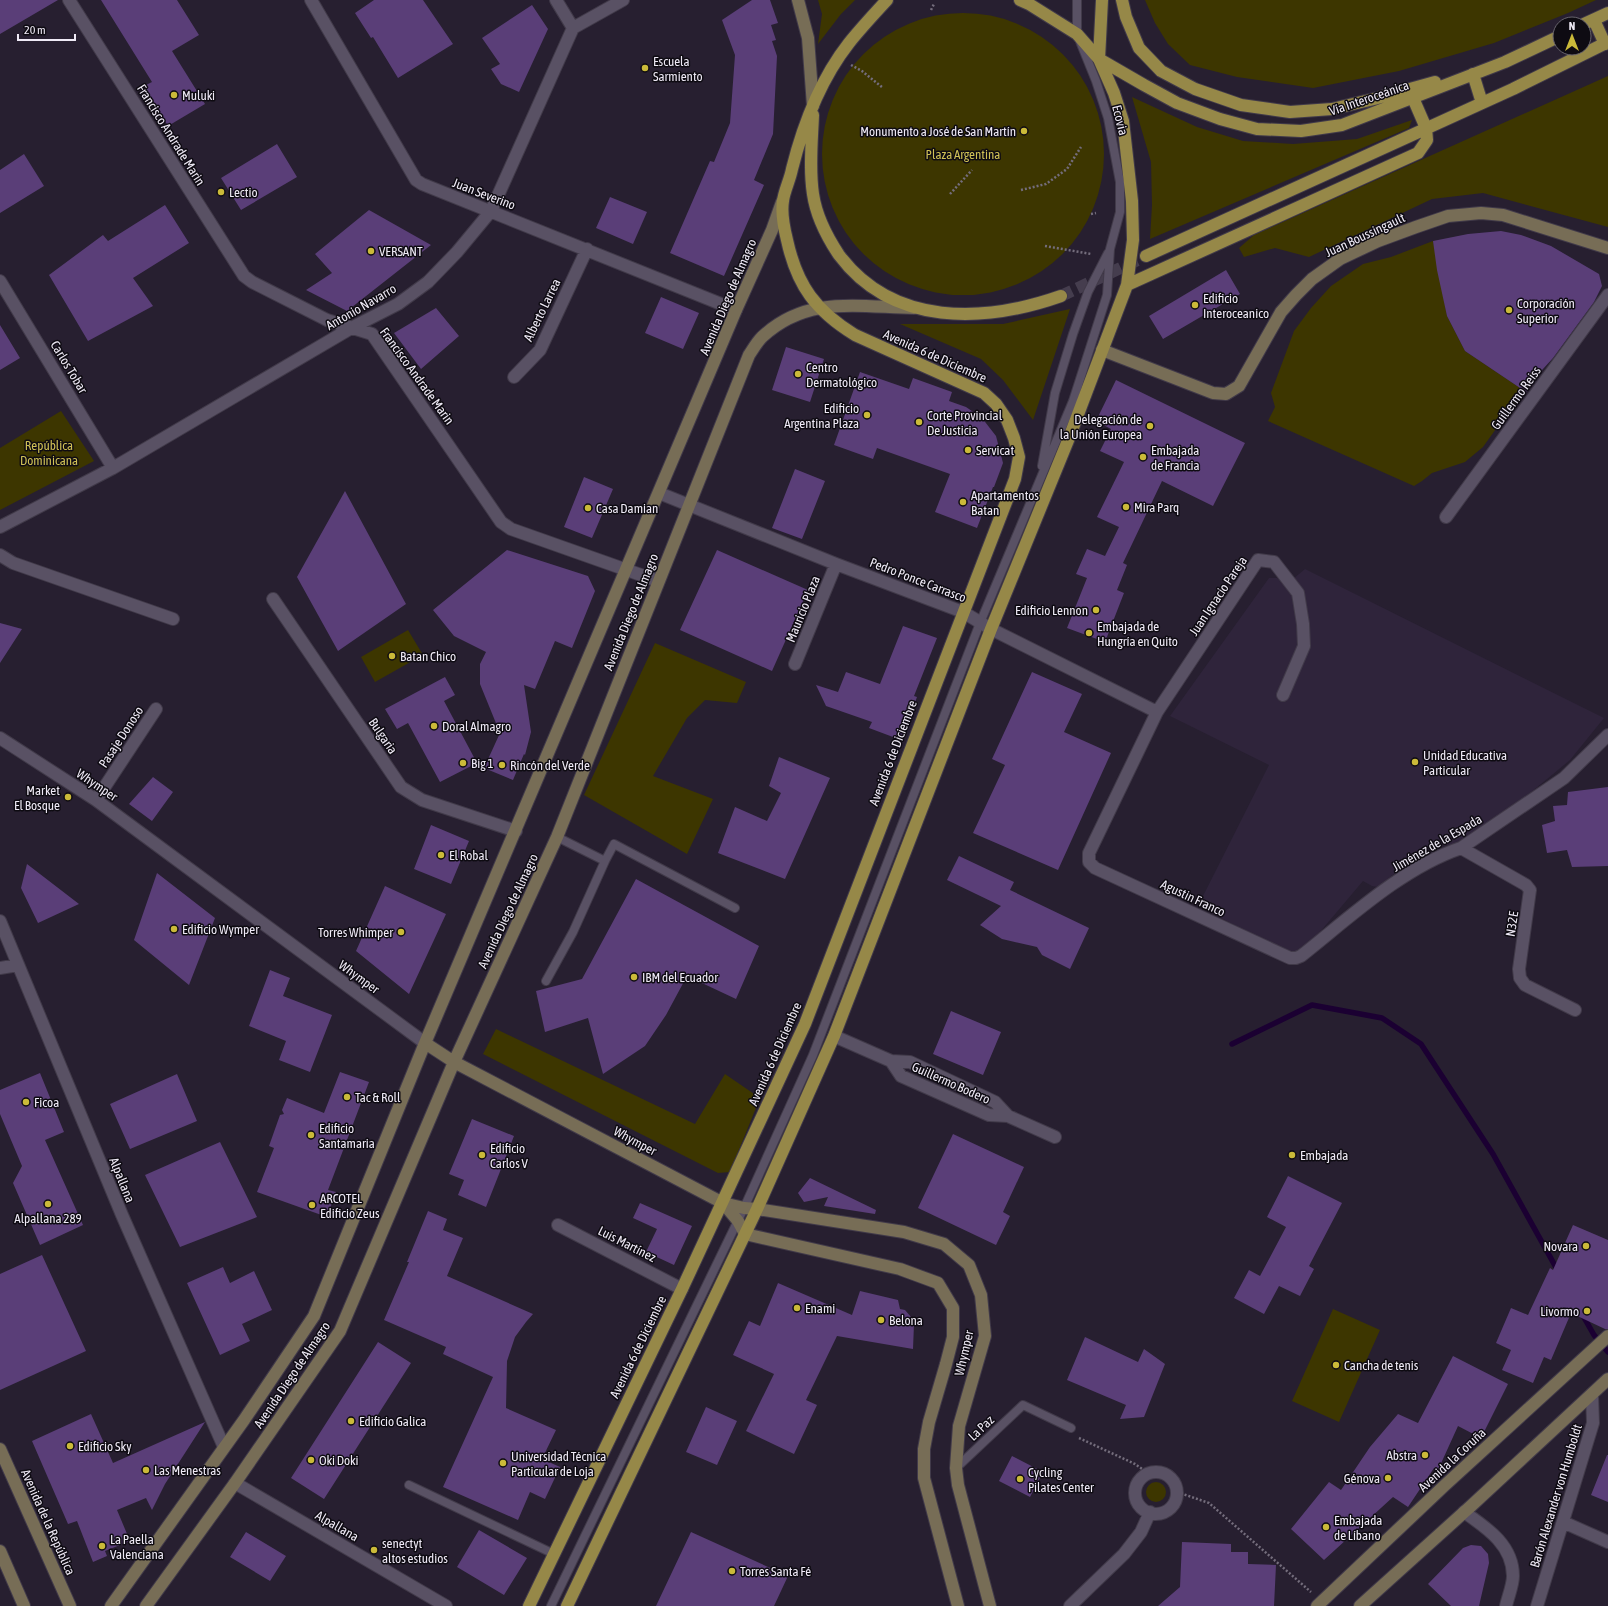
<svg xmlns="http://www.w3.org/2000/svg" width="1608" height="1606" viewBox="0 0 1608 1606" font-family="'Asap Condensed',sans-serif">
<rect width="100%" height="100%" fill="#271f30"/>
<path fill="#2f243b" d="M1305,569L1604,718L1570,760L1513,807L1459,842L1450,845L1433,842L1378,887L1372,886L1363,881L1303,952L1288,953L1198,906L1269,765L1170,716L1269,578H1277L1287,584Z"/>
<path fill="#3d3600" d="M818,0H855L841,14L818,44L822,14Z
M1145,0H1596L1568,13L1494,43L1399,71L1313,88L1237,77L1190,65L1168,44L1155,23Z
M822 154a141 141 0 1 1 282 0a141 141 0 1 1-282 0Z
M1608,76V227L1483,193L1432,199L1309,257L1275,248L1244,257L1239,248L1254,235Z
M1132,97L1197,127L1243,141L1293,144L1357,139L1412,120L1409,128L1150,239L1152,205L1151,162Z
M1433,241L1447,316L1465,351L1526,392L1498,426L1483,447L1465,462L1432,473L1422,481L1414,486L1268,421L1275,407L1271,393L1294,331L1311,308L1331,286L1363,264L1391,257Z
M1070,309L1033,420L1003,380L981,359L900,324H1003Z
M61,411L94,461L0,510V448Z
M408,630L423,655L375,682L361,657Z
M655,643L746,682L737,703L705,700L687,718L653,776L713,799L687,854L584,795Z
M496,1029L695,1124L725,1074L760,1098L730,1172L718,1173L483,1054Z
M1333,1309L1380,1330L1339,1422L1292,1401Z
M1146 1492a10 10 0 1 1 20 0a10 10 0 1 1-20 0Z"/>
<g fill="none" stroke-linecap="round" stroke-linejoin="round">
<path stroke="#1b0032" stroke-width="5.5" d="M1232,1044L1312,1005L1382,1018L1421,1044L1493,1154L1558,1271
M1582,1314L1594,1335L1608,1352"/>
</g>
<path fill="#5a3e78" d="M0,0H58L0,34Z
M101,0H177L199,35L172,51L205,104L168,126L144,86L152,82Z
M374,0H423L453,44L398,78L373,37L371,38L355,13Z
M752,0H770L778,23L771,25L776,40L772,41L777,56L773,134L754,180L764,185L724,276L670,253L710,161L714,162L730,123L735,55L722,20Z
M532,5L548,29L519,92L501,84L491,69L500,64L482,38Z
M277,144L297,177L241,210L221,178Z
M24,154L44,186L0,213V170Z
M610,197L647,212L633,244L596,228Z
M165,205L189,243L133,278L153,306L88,341L49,275L103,235L108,241Z
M369,210L431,245L347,311L306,290L332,273L315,254Z
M1501,231L1521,235L1551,246L1599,274L1602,286L1594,302L1553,358L1532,381L1526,392L1465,351L1447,316L1437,270L1433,241L1468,234Z
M1226,270L1240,294L1163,339L1149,316Z
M661,297L699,313L683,349L645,333Z
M436,308L459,336L421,369L394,333Z
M0,325L20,358L0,370Z
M786,347L824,359L810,402L772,390Z
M860,372L909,389L913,378L952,392L949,401L966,407L982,418L996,436L1003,463L994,487H993L977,528L935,512L950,474L877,448L873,459L834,445Z
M1116,380L1245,443L1213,506L1162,481L1123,563L1127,565L1117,590L1124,593L1105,642L1067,628L1087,578L1076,574L1087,549L1105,556L1119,527L1097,517L1124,462L1100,451L1111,429L1096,421Z
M795,469L825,481L802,539L772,528Z
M584,477L613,489L592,538L564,527Z
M345,491L406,604L338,651L297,577Z
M507,550L588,576L595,591L572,648L555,641L535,689L524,685L531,732L525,755L524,754L513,780L484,768L500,733L480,684V664L486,652L454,636L433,610Z
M717,550L808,590L772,671L680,630Z
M0,623L22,629L0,663Z
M903,626L937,638L914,696L917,697L901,740L869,728L872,722L826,706L816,685L838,692L846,672L880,684Z
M1032,672L1082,694L1064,732L1111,753L1058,870L973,833L1005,765L992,759Z
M445,677L455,695L444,701L477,763L440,782L408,723L397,729L385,709Z
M779,757L830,778L785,879L718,853L735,807L767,821L781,793L769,786Z
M153,777L173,792L152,821L129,804Z
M1608,787V866L1572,867L1567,850L1547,853L1542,825L1555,821L1553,806L1567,805L1568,792Z
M431,825L469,841L451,884L414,869Z
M959,856L1014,882L1010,890L1089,928L1070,969L1042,955L1037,947L1002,939L980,925L1001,906L947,880Z
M27,864L79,904L38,923L21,888Z
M157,873L215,918L189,985L134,940Z
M636,879L759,946L736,999L687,976L666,1015L645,1046L603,1074L588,1018L545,1032L536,991L582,979Z
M385,886L446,914L409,994L356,951Z
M270,970L290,978L283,996L332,1015L310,1072L279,1060L286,1041L249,1026Z
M951,1011L1001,1032L983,1075L933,1054Z
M340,1072L369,1082L328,1190L336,1192L327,1217L257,1192L274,1148L269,1146L280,1115L284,1114L282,1110L287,1098L324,1113Z
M40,1073L64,1132L45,1140L83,1225L40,1245L13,1183L22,1166L0,1114V1090Z
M177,1074L197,1121L130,1149L110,1104Z
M472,1119L514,1136L486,1207L458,1195L464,1180L449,1174Z
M953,1134L1024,1167L1003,1212L1010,1216L996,1245L918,1208Z
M220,1142L257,1217L180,1247L145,1175Z
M1288,1176L1342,1203L1309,1266L1314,1269L1300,1296L1279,1286L1264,1314L1234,1298L1249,1270L1260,1276L1286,1227L1267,1217Z
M810,1178L876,1210L875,1214L824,1206L828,1197L804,1202L798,1193Z
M640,1203L692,1226L674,1265L646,1252L657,1229L633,1218Z
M428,1211L447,1219L443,1230L463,1238L447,1276L533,1314L526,1322L515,1337L507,1361L506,1408L556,1430L542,1459L560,1467L545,1499L530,1492L518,1520L443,1487L493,1377L443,1354L446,1347L384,1320L409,1262H407Z
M1573,1225L1608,1240V1329H1605L1571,1313L1551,1360L1544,1357L1533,1383L1502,1370L1511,1350L1496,1343L1511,1308L1528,1315L1550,1268L1553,1270Z
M42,1255L86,1351L0,1390V1274Z
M223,1267L230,1283L254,1271L272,1310L242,1324L250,1341L220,1355L187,1283Z
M778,1283L852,1315L860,1291L898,1300L900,1309L905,1310L911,1317L914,1324L913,1349L837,1336L806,1400L817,1405L794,1454L746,1431L774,1374L733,1355L749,1321L760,1326Z
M1085,1337L1138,1362L1144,1349L1165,1364L1144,1417L1120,1419L1126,1405L1067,1380Z
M378,1342L411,1363L324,1499L291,1478Z
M1453,1356L1508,1384L1481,1438L1458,1426L1438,1470L1434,1468L1408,1507L1393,1497L1324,1560L1291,1529L1329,1482L1341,1490L1370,1447L1398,1414L1418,1423Z
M706,1407L737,1421L717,1465L686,1452Z
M91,1414L113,1463L205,1422L165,1484L152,1510L146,1498L117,1510L130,1541L105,1551L107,1556L93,1562L77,1521L68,1524L32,1441Z
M1607,1455H1608V1502L1591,1495Z
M1012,1456L1043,1472L1030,1497L999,1481Z
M479,1530L527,1558L504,1595L457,1567Z
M246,1532L286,1556L270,1581L230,1557Z
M691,1532L788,1576L774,1606H656Z
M1182,1542L1231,1544V1552H1248V1564L1276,1565L1274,1606H1158L1180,1587Z
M1471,1545L1481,1546L1488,1554L1489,1563L1479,1606H1451L1428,1584L1463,1548Z"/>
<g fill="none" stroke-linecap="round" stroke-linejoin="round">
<path stroke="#453d4e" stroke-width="12" stroke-dasharray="12 6" stroke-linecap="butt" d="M1061,296L1146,256"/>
<defs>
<path id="lane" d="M1042,466L1055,393L1073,334L1088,292L1108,253
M605,861L614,844L735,908
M546,981L573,932L605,861L557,837
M956,1468L1023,1405L1071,1428
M409,1485L554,1554
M551,1606L744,1208L813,1055L980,623L1073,401L1107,295L1110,249L1120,212V182L1108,118L1096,81L1077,34V0"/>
<path id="street" d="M69,0L244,276L252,282L327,320L372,334L501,522L511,529L658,581
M311,0L416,180L422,184L736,310
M556,0L573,28
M0,281L113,468
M514,377L540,350L587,249
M659,493L836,564L963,612L991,629L1157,712
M1446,517L1608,295
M0,527L113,468L353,327L398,304L428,282L457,252L491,211L573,28L623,0
M0,555L13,563L173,619
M273,599L401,787L422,800L516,831
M795,664L836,564
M1283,695L1304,646L1303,624L1298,593L1274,562L1258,560L1157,712L1089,853V862L1095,868L1290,958H1296L1301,956C1349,918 1402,868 1461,848L1564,778L1608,735
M0,738L96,800L425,1043
M96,800L156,709
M1461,848L1526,885L1530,890L1519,969L1520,978L1525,985L1575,1010
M0,921L122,1215L224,1447
M0,968L18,965
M834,1036L891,1061L910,1062L995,1102L1008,1116
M891,1061L901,1076L989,1115L1008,1116L1055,1137
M558,1225L682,1289
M1135 1493a21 21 0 1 1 42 0a21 21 0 1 1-42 0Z
M235,1483L446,1606
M1464,1512C1487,1528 1513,1545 1513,1576C1513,1585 1508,1597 1506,1606
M1563,1522L1608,1542
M1070,1606L1124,1554L1141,1532L1150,1512
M1537,1606L1593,1423L1592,1394"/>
<path id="secondary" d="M798,0L808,38L813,106
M1102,350L1213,393L1226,394L1239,386L1281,312L1296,295L1312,279L1340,259L1378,241L1416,227L1448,216L1481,213L1503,215L1608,248
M425,1043L454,1062L723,1203L744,1208L757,1209L904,1232L944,1244L969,1265L981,1295L985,1336L959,1426L956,1468L958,1485L990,1606
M723,1203L738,1221L745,1234L900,1269L938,1283L953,1308V1337L946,1364L929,1422L924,1449V1478L958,1606
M0,1449L70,1606
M0,1551L24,1606
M111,1606L244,1420L314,1316L425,1043L736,310L772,230L782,202
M146,1606L235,1483L340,1331L454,1062L557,837L749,355C753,349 757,342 762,337C807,295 858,307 914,308
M1317,1606L1444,1486L1608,1336
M1360,1606L1471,1506L1608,1379"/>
<path id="primary" d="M1020,0L1029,4L1077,34L1099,59L1144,85L1177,103L1220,119L1257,129L1301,131L1342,125L1505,62L1560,36
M1122,0L1126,17L1139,48L1161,71L1195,89L1241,105L1290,112L1332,109L1374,99L1435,82
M1594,20L1605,44
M1584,24L1608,13
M1473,74L1482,103
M813,115C812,141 809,168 813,194C816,215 827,237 839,255C893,327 984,323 1061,296
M1146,256L1513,89L1608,42
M1127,285L1418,153L1427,140L1426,128L1413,98
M529,1606L682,1289L805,1024L1015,479L1019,457L1014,438L1007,420L996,404L984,393L855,335C816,311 797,286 787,240C784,228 781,213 783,201C784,191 790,180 792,169C803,125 820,80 849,43C861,28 874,14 887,0
M567,1606L757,1209L834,1036L991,629L1069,438L1127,285L1133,240L1132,201L1123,121L1114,93L1099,59L1102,0"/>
</defs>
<use href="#lane" stroke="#413a49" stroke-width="10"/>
<use href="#street" stroke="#413a49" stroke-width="14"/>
<use href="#secondary" stroke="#413a49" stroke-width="14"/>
<use href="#primary" stroke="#413a49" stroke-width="14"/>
<path stroke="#746d7c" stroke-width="2.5" stroke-dasharray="2 2" stroke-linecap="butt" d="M931,10L934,4
M851,65L862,71L882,87
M1021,190L1046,184L1067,169L1081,147
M950,194L972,170
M1091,214L1096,213
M1045,246L1091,254
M1079,1438L1135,1464L1148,1473
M1177,1492L1209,1503L1311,1592"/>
<use href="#lane" stroke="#595164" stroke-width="8"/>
<use href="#street" stroke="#595164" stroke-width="12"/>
<use href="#secondary" stroke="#776d56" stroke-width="12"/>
<use href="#primary" stroke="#968848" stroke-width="12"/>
</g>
<g fill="#cbba39" stroke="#0e0b12" stroke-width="1.5">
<circle cx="645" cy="68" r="4"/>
<circle cx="174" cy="95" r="4"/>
<circle cx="1024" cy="131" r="4"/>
<circle cx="221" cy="192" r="4"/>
<circle cx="371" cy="251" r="4"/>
<circle cx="1195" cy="305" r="4"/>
<circle cx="1509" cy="310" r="4"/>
<circle cx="798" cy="374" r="4"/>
<circle cx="867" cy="415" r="4"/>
<circle cx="919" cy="422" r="4"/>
<circle cx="1150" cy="426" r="4"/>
<circle cx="968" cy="450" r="4"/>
<circle cx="1143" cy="457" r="4"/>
<circle cx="963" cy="502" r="4"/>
<circle cx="1126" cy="507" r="4"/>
<circle cx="588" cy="508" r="4"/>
<circle cx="1096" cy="610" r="4"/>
<circle cx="1089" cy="633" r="4"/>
<circle cx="392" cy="656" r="4"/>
<circle cx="434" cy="726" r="4"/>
<circle cx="1415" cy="762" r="4"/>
<circle cx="463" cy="763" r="4"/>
<circle cx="502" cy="765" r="4"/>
<circle cx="68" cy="797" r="4"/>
<circle cx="441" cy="855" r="4"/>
<circle cx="174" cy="929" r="4"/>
<circle cx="401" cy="932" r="4"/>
<circle cx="634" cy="977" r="4"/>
<circle cx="347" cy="1097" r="4"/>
<circle cx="26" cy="1102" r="4"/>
<circle cx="311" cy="1135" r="4"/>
<circle cx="482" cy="1155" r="4"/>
<circle cx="1292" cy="1155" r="4"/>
<circle cx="48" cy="1204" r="4"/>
<circle cx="312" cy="1205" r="4"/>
<circle cx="1586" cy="1246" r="4"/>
<circle cx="797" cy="1308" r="4"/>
<circle cx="1587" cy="1311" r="4"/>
<circle cx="881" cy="1320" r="4"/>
<circle cx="1336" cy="1365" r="4"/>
<circle cx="351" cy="1421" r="4"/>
<circle cx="70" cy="1446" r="4"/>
<circle cx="1425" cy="1455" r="4"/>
<circle cx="311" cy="1460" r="4"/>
<circle cx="503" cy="1463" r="4"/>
<circle cx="146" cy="1470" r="4"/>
<circle cx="1388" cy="1478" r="4"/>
<circle cx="1020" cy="1479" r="4"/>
<circle cx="1326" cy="1527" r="4"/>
<circle cx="102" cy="1546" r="4"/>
<circle cx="374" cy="1550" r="4"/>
<circle cx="732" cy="1571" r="4"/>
</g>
<g text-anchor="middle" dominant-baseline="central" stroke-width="3" stroke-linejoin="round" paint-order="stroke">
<g font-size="13" fill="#efeaf6" stroke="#0e0b12" text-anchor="start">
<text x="653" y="61">Escuela<tspan x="653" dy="15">Sarmiento</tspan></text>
<text x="182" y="95">Muluki</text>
<text x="1016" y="131" text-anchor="end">Monumento a José de San Martín</text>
<text x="229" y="192">Lectio</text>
<text x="379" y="251">VERSANT</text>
<text x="1203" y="298">Edificio<tspan x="1203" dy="15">Interoceanico</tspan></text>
<text x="1517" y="303">Corporación<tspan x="1517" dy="15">Superior</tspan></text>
<text x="806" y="367">Centro<tspan x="806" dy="15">Dermatológico</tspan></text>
<text x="859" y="408" text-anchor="end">Edificio<tspan x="859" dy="15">Argentina Plaza</tspan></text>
<text x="927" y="415">Corte Provincial<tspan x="927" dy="15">De Justicia</tspan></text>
<text x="1142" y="419" text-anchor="end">Delegación de<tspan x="1142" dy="15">la Unión Europea</tspan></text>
<text x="976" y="450">Servicat</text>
<text x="1151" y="450">Embajada<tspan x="1151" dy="15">de Francia</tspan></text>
<text x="971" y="495">Apartamentos<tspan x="971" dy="15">Batan</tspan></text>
<text x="1134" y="507">Mira Parq</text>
<text x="596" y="508">Casa Damian</text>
<text x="1088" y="610" text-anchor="end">Edificio Lennon</text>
<text x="1097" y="626">Embajada de<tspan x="1097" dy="15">Hungría en Quito</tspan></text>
<text x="400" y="656">Batan Chico</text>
<text x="442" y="726">Doral Almagro</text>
<text x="1423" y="755">Unidad Educativa<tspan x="1423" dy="15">Particular</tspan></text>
<text x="471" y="763">Big 1</text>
<text x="510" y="765">Rincón del Verde</text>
<text x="60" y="790" text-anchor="end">Market<tspan x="60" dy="15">El Bosque</tspan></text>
<text x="449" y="855">El Robal</text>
<text x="182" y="929">Edificio Wymper</text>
<text x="393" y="932" text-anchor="end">Torres Whimper</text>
<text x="642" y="977">IBM del Ecuador</text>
<text x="355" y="1097">Tac &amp; Roll</text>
<text x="34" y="1102">Ficoa</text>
<text x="319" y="1128">Edificio<tspan x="319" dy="15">Santamaria</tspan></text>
<text x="490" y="1148">Edificio<tspan x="490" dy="15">Carlos V</tspan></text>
<text x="1300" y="1155">Embajada</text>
<text x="320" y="1198">ARCOTEL<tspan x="320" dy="15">Edificio Zeus</tspan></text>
<text x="48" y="1218" text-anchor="middle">Alpallana 289</text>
<text x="1578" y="1246" text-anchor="end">Novara</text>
<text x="805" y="1308">Enami</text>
<text x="1579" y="1311" text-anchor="end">Livormo</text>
<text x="889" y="1320">Belona</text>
<text x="1344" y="1365">Cancha de tenis</text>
<text x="359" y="1421">Edificio Galica</text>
<text x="78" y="1446">Edificio Sky</text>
<text x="1417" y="1455" text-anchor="end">Abstra</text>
<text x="511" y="1456">Universidad Técnica<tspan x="511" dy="15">Particular de Loja</tspan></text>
<text x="319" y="1460">Oki Doki</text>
<text x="154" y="1470">Las Menestras</text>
<text x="1028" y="1472">Cycling<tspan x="1028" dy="15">Pilates Center</tspan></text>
<text x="1380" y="1478" text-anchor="end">Génova</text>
<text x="1334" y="1520">Embajada<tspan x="1334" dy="15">de Líbano</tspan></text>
<text x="110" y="1539">La Paella<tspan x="110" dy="15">Valenciana</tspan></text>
<text x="382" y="1543">senectyt<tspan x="382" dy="15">altos estudios</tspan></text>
<text x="740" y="1571">Torres Santa Fé</text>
</g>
<g font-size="13" fill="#efeaf6" stroke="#0e0b12">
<text transform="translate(1369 98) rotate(-19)">Vía Interoceánica</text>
<text transform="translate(1120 120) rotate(76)">Ecovia</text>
<text transform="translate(171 135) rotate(58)">Francisco Andrade Marin</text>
<text transform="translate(484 194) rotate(21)">Juan Severino</text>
<text transform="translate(1365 235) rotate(-25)">Juan Boussingault</text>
<text transform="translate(728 297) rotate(-67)">Avenida Diego de Almagro</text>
<text transform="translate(361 307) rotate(-30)">Antonio Navarro</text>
<text transform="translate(542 310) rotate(-64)">Alberto Larrea</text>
<text transform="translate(935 356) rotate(24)">Avenida 6 de Diciembre</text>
<text transform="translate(69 367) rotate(59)">Carlos Tobar</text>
<text transform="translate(417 376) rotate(54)">Francisco Andrade Marin</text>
<text transform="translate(1516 398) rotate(-54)">Guillermo Reiss</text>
<text transform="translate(918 580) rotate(21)">Pedro Ponce Carrasco</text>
<text transform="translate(1218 596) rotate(-56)">Juan Ignacio Pareja</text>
<text transform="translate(803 609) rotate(-68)">Mauricio Plaza</text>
<text transform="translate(631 612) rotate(-68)">Avenida Diego de Almagro</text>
<text transform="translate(383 736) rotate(56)">Bulgaria</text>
<text transform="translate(121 737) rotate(-57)">Pasaje Donoso</text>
<text transform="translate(893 753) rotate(-69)">Avenida 6 de Diciembre</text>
<text transform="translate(97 785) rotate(34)">Whymper</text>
<text transform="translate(1437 843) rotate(-30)">Jiménez de la Espada</text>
<text transform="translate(1193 898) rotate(25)">Agustin Franco</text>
<text transform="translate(508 911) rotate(-65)">Avenida Diego de Almagro</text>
<text transform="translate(1512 924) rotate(-81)">N32E</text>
<text transform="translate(359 977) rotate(36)">Whymper</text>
<text transform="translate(775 1054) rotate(-66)">Avenida 6 de Diciembre</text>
<text transform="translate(951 1083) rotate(24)">Guillermo Bodero</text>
<text transform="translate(635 1141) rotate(28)">Whymper</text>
<text transform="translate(122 1180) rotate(68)">Alpallana</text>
<text transform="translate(627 1244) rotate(27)">Luis Martínez</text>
<text transform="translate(638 1347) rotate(-64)">Avenida 6 de Diciembre</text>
<text transform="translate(964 1353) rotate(-77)">Whymper</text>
<text transform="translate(292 1375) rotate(-56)">Avenida Diego de Almagro</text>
<text transform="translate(981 1428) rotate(-43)">La Paz</text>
<text transform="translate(1452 1460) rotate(-43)">Avenida la Coruña</text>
<text transform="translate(1556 1496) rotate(-73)">Barón Alexander von Humboldt</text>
<text transform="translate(48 1522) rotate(66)">Avenida de la República</text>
<text transform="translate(337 1526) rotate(30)">Alpallana</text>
</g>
<g font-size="13" fill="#d0c156" stroke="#0e0b12">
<text x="963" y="154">Plaza Argentina</text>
<text x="49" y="445">República<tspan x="49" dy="15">Dominicana</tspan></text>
</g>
</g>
<g transform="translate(1572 36)"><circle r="19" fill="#0e0b12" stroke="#68646d"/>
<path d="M0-3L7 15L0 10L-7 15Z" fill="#cbba39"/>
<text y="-6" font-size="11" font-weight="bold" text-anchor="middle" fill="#efeaf6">N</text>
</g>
<path d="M18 34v6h57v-6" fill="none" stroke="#efeaf6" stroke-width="2"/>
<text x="24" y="34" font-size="12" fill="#efeaf6" stroke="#0e0b12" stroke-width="3" paint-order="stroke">20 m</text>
</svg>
